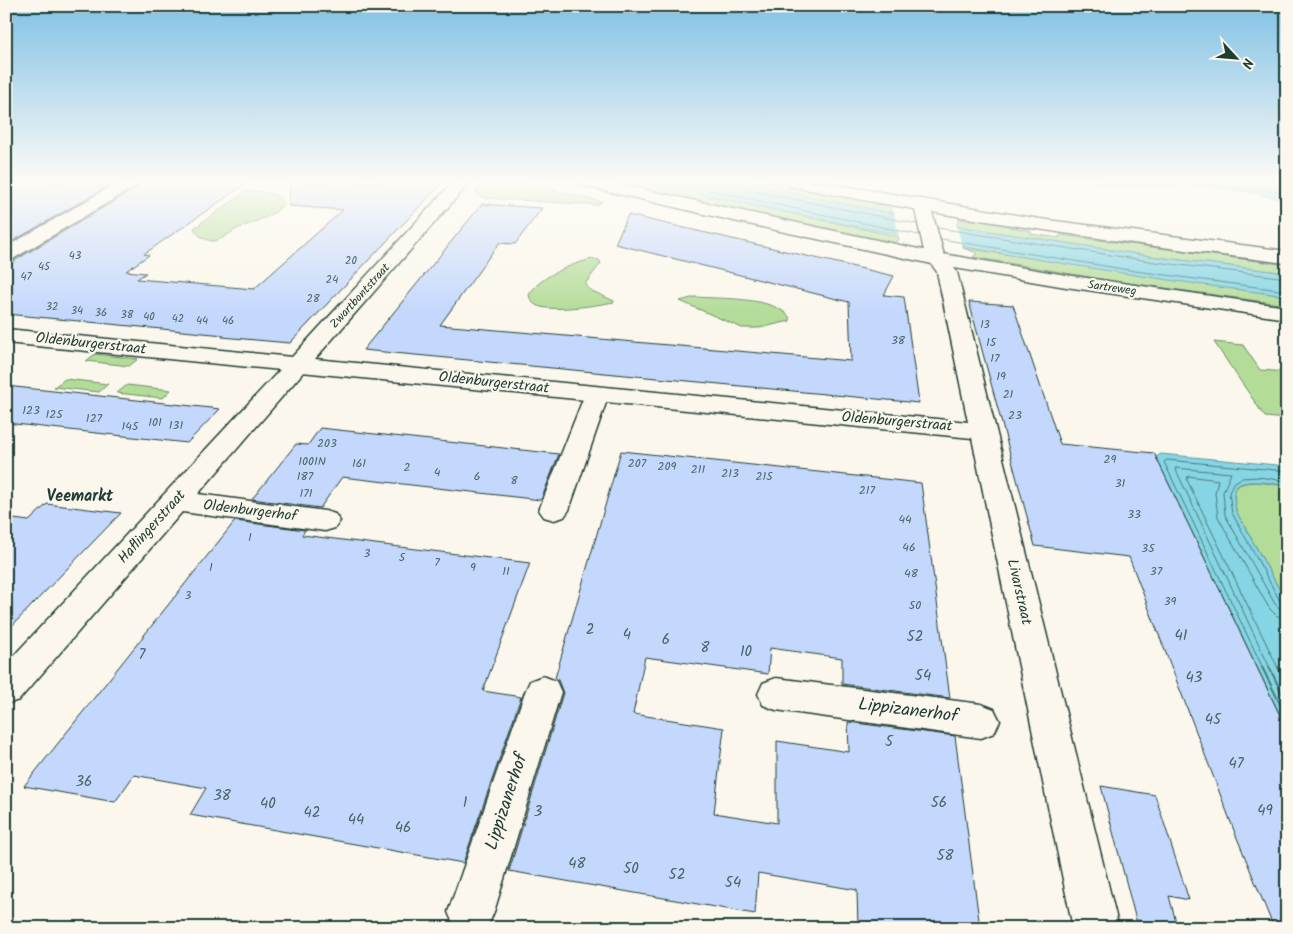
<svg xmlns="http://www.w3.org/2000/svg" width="1293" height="934" viewBox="0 0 1293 934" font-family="Kalam,sans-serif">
<rect width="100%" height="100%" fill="#fbf7ec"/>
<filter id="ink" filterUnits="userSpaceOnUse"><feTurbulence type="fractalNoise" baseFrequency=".02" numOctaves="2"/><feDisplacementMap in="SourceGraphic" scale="10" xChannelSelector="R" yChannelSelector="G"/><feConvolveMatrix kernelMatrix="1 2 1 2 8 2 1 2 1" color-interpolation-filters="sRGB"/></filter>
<g filter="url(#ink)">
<path fill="#b4dc99" stroke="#6a8c66" d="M484,182H522L602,202L597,205L483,198L475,193Z
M599,182H647L900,237L895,245Z
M733,182H785L878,200L875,204L888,205L895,215Z
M1194,182H1287V193Z
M247,191C258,192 277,191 284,202C277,217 251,222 237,229C228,233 222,241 212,241C204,240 197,235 194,228Z
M974,217L1009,224L1008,227L1031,231V234L1059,238L1060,235L1287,265V273L1156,257L956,226L959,219L972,221Z
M963,248L1287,296V305L1107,280L973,257L977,253Z
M593,259L599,260L601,263L585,284L590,290L614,301V302C598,305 549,313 536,305C532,303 530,299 529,295C538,277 573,263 593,259Z
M695,297C719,299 775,296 790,318V321L759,328H742L680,301Z
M1214,342L1243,345L1260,370L1287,372V419L1265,417Z
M95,354L138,359L129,366L86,361Z
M65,379L108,384L99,392L54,387Z
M127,385L171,390L163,398L117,393Z
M1258,482L1287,486V603L1236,511C1233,487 1233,483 1258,482Z"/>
<path fill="#86d5e4" stroke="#5d989e" d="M647,182H733L956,226L1156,257L1287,273V296C1071,269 859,230 647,182Z
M1089,182H1193L1287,193V201C1258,194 1229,187 1200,186C1162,184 1127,189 1089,182Z
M1161,454L1287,466V486C1276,484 1244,477 1236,487C1232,493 1235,503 1236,511L1287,603V729L1156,457Z"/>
<path fill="#fbf7ec" d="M894,212L956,223L963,249L899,238Z"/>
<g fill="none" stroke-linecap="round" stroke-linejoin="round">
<path stroke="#487a7a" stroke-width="1" d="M670,182L919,235
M739,182L740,187L744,189L917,224
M938,228L1155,262L1287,278
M941,239L1135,271L1287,291
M1287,481L1258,477L1242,478L1233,483L1229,493L1232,513L1280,601L1287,604
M1263,668L1164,462L1167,460L1287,471
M1270,668L1175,468L1231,473L1223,492L1225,515L1275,604L1280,609L1287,610
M1278,668L1187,480L1188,476L1218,480L1215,493L1218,517L1269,608L1277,616L1287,618"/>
<path stroke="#487a7a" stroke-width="2" d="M1262,667L1287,718
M1269,667L1287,703
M1278,667L1287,686"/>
</g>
<path fill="#c4d8fd" stroke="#1f3d34" d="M6,182H115L6,245Z
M141,182H248L144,254L149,255L126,271L146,273L137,279L254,289L343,210L289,206L290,182H443L290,343L222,337L224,335L6,314V263L14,261L138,187Z
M482,204L542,208L515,244L499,243L440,325L851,361L849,302L615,244L628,215L894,276L884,295L904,297L919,403L363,350Z
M969,302L1013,305L1060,444L1154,453L1287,730V928H1274L1235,833L1129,557L1035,546Z
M6,386L81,394L220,409L187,443L6,423Z
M320,428L485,446L559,454L541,500L342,477L320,508L252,499L296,444L308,445Z
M621,451L921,483L950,698L842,684V658L770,648L768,674L645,657L633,714L724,728L714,813L777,823V741L849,752L848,722L955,736L980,928H858L857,890L758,873L755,914L509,871L563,693L558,680L555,678Z
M47,504L121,513L6,632V518L29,521Z
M235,521L305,530L302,535L530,563L483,691L521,697L463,863L190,815L206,788L134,775L115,802L24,786Z
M1101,786L1155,795L1189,900L1169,896L1177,926L1136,920Z"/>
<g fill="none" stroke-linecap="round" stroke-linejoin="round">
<defs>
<path id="pedestrian" d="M298,357L306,359L310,364L306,369L198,494L325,511L335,514L340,521L335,528L325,531L182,512L19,700L6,704V664L290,359Z
M597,387L606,389L609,394L569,510L564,517L554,520L544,517L539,510L585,394L588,389Z
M543,676L556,681L561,692L494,912L487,928H455L448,912L525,692L530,681Z
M776,678L981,704L994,709L1000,721L994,733L981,738L776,710L763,705L758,694L763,683Z"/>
<path id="minor" d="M119,182H139L137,185L13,259L6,261V247Z
M453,182H470L315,359L968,422L937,272L925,255L914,206L917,202L923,201L929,202L944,255L957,272L1119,928H1073L972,438L6,343V329L292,357Z"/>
<path id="tertiary" d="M578,182H608L937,253L1066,275L1287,307V319L1066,287L937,265L734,221L580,185Z
M787,182H821L1040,219L1287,251V263C1122,243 958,219 795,187L789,185Z"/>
</defs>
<use href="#pedestrian" stroke="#1f3d34" stroke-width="3"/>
<use href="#minor" stroke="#1f3d34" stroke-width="3"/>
<use href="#tertiary" stroke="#1f3d34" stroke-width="3"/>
<use href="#pedestrian" fill="#fbf7ec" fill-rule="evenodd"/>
<use href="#minor" fill="#fbf7ec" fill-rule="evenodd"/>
<use href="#tertiary" fill="#fbf7ec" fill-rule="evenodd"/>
</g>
</g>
<linearGradient id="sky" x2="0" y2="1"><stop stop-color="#81c1e6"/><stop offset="0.58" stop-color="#fdfbf6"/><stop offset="1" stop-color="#fdfbf6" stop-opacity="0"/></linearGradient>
<rect width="1293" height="313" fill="url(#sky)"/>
<g text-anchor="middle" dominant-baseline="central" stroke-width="4.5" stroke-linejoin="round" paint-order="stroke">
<g font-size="11" fill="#486466">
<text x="75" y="256">43</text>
<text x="351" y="261">20</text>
<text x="44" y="267">45</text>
<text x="26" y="277">47</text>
<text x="332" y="280">24</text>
<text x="313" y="299">28</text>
<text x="52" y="307">32</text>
<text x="77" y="311">34</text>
<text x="101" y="313">36</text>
<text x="127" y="315">38</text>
<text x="149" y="317">40</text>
<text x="178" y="319">42</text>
<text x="202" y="321">44</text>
<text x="228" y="321">46</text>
<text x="985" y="325">13</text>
</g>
<g font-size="12" fill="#1f3d34" stroke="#fbf7ec">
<text transform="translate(1112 288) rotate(8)">Sartreweg</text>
<text transform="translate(360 296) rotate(-48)">Zwartbontstraat</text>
</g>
<g font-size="12" fill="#486466">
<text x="898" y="340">38</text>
<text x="991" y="342">15</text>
<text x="995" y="358">17</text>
<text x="1001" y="376">19</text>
<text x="1008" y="394">21</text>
<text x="31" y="410">123</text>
<text x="54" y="414">125</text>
<text x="1015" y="415">23</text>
<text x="94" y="418">127</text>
<text x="155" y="422">101</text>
<text x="176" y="425">131</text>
<text x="130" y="426">145</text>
<text x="327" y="443">203</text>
<text x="1110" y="459">29</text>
<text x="312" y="461">1001N</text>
<text x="359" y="463">161</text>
<text x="637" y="463">207</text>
<text x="667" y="466">209</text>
<text x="407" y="467">2</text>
<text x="698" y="469">211</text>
<text x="437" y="472">4</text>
<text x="730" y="473">213</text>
<text x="305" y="476">187</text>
<text x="477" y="476">6</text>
<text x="764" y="476">215</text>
<text x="514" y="480">8</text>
<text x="1120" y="483">31</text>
<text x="867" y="490">217</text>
<text x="306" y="493">171</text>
<text x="1134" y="514">33</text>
<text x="905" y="519">44</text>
<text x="250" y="537">1</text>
<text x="909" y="547">46</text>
<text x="1148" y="548">35</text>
<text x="367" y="553">3</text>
<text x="402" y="557">5</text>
<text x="437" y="562">7</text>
<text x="211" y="567">1</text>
<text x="473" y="567">9</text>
<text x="506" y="571">11</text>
<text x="1156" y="571">37</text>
<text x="911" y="573">48</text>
<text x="188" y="595">3</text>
<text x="1170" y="601">39</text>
<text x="915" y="605">50</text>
</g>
<g font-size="15" fill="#1f3d34" stroke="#fbf7ec">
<text transform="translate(91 344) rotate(6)">Oldenburgerstraat</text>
<text transform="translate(494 383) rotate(6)">Oldenburgerstraat</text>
<text transform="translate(897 422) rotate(5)">Oldenburgerstraat</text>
<text transform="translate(250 511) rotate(7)">Oldenburgerhof</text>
<text transform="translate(152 527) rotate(-48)">Haflingerstraat</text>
<text transform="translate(1019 592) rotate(77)">Livarstraat</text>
</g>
<g font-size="15" fill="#486466">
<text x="590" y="630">2</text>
<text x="627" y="635">4</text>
<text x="1181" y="636">41</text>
<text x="915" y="637">52</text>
<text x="666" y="640">6</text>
<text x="705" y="648">8</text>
<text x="746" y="652">10</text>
<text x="142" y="655">7</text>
<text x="923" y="676">54</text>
<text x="1194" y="678">43</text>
<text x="1213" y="720">45</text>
<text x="889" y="742">5</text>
<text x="1236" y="764">47</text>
<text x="84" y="782">36</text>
<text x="222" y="796">38</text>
<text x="465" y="803">1</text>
<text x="939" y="803">56</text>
<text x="268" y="804">40</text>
<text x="1265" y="811">49</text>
<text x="538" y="812">3</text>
<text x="312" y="813">42</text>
<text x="356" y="820">44</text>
<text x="403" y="828">46</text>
<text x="945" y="856">58</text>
<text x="577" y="864">48</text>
<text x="631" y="869">50</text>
<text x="677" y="875">52</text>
<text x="733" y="883">54</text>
</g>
<g font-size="16" font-weight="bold" fill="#1f3d34" stroke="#fbf7ec">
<text x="80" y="496">Veemarkt</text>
</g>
<g font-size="18" fill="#1f3d34" stroke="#fbf7ec">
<text transform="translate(908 711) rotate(7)">Lippizanerhof</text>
<text transform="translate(507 802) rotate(-72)">Lippizanerhof</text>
</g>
</g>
<rect width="1293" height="934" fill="none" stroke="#fbf7ec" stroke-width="25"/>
<rect x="12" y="12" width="1268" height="909" fill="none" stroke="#1f3d34" stroke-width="2" filter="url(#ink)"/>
<g transform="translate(1236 58) rotate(116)" stroke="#fbf7ec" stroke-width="4" paint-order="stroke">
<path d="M0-4L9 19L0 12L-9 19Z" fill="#1f3d34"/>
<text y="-8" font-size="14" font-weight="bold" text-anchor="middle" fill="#1f3d34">N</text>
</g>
</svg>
